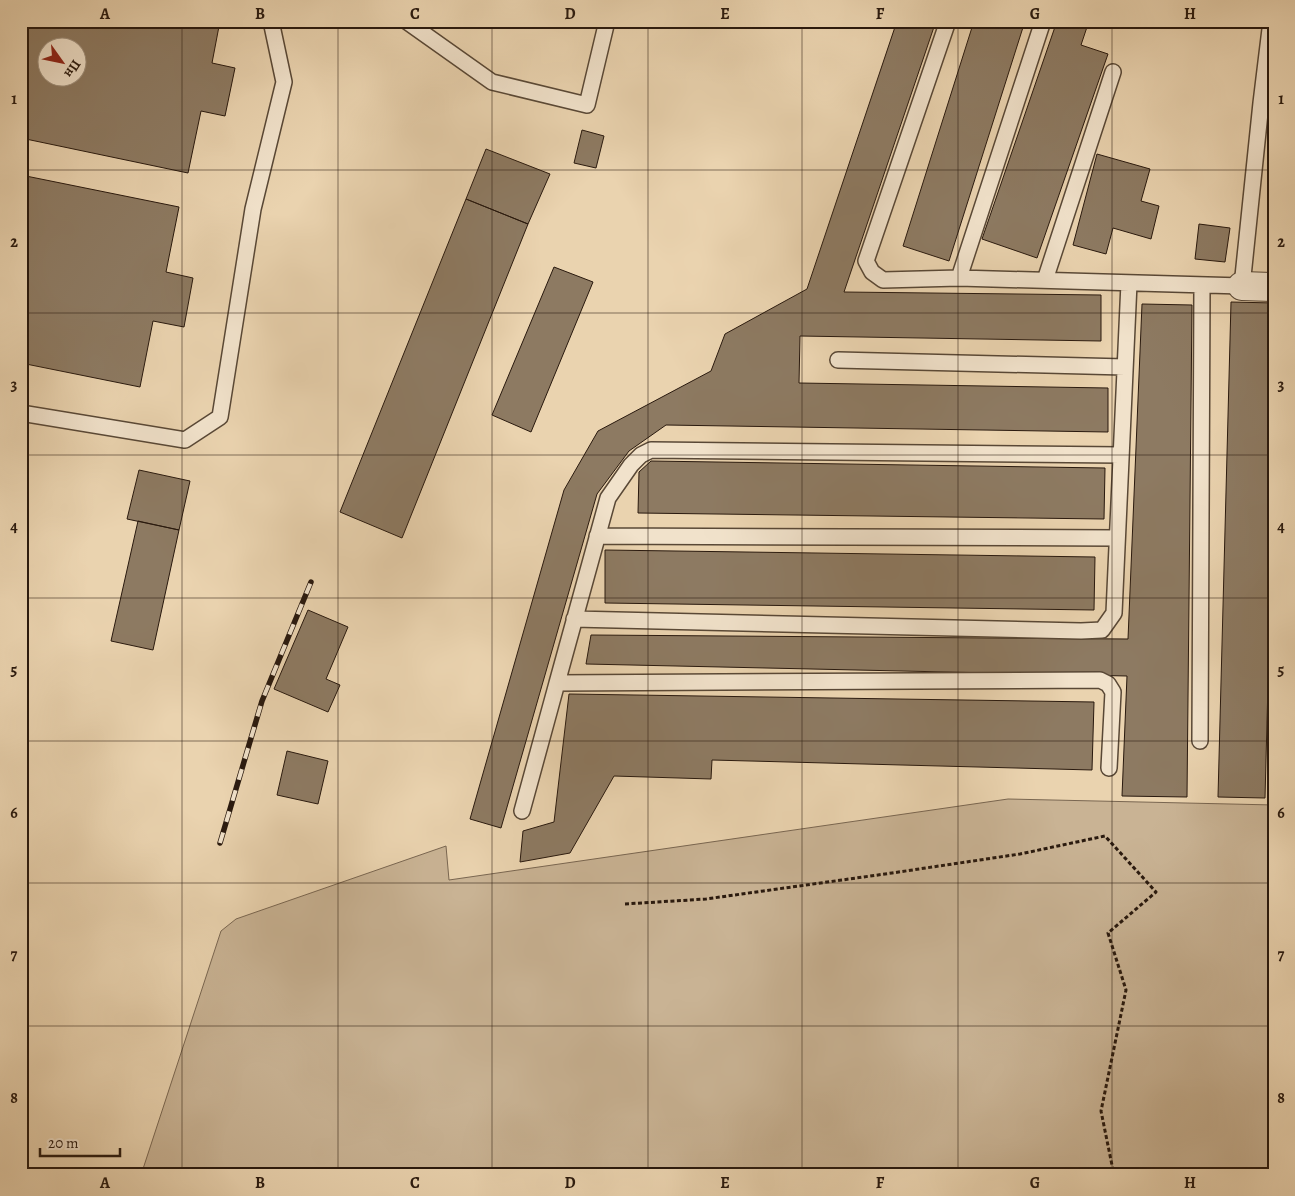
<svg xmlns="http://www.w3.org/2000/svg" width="1295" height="1196" viewBox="0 0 1295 1196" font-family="Alegreya,serif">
<rect width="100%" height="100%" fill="#ead3af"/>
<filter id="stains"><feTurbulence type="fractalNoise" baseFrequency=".004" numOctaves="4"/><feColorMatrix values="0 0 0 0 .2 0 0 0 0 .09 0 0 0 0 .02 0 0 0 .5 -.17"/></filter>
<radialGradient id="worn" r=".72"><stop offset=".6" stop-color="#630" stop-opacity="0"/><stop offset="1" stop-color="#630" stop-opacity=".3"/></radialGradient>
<path fill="#c9b394" stroke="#796651" d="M1008,799L1274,805V1175H141L221,931L236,919L446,846L449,880Z"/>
<path fill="#8d7a62" stroke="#29190e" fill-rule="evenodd" d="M24,21H220L212,63L235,68L225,116L201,111L188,173L21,138V35ZM48,48H78V78H48Z
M897,21H936L844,292L1101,295V341L800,336L799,383L1108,388V432L666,425L629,451L597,494L501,828L470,819L564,490L598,431L711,371L725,334L807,289Z
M974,21H1025L949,261L903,246Z
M1057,21H1089L1081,45L1108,54L1037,258L982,239Z
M582,130L604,136L596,168L574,163Z
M486,149L550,174L528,224L466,199Z
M1097,154L1150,169L1141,201L1159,206L1151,239L1113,228L1106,254L1073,245Z
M21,175L179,207L166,272L193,278L184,327L153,321L140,387L21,363Z
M466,199L528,224L402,538L340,512Z
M1199,224L1230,228L1225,262L1195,259Z
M554,267L593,282L531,432L492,415Z
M1231,302L1274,303V456L1265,798L1218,797Z
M1142,304L1192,305L1187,797L1122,796L1127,676L586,664L591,635L1128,639Z
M21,452L27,453L24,467H21Z
M651,461L1105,468L1104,519L638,513L639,472Z
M139,470L190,481L179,530L127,519Z
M138,521L179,530L153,650L111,641Z
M605,550L1095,557L1094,610L605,603Z
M308,610L348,627L326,679L340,685L328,712L274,689Z
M569,694L1094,702L1092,770L712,760L711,779L614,776L570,853L520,862L523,831L554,822Z
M287,751L328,761L318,804L277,795Z"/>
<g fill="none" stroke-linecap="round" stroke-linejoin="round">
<defs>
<path id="service" d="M406,21L492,82L587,105L607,21
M948,21L866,261L872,272L883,280L959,278L1242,286L1261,103H1274
M1261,103L1271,21
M959,278L1043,21
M1045,280L1113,72
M838,360L1125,367
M21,413L185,440L220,417L253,209L284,82L271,21
M597,536L1117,538
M574,619L1081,631L1102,630L1114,613L1129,283
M1200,741L1202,285
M1109,768L1113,692L1108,684L1100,680L557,683L608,498L631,465L641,455L651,450L1121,455
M522,811L557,683"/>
<path id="minor" d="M1242,286L1274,287"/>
</defs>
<use href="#service" stroke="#594836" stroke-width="18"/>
<use href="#minor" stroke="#594836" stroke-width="30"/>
<path stroke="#29190e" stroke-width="3" stroke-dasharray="4 2.5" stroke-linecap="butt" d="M625,904L706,899L892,873L1020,854L1105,836L1156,892L1108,933L1126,990L1101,1111L1114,1175"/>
<use href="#service" stroke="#f1e2cb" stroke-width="15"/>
<use href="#minor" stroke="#f1e2cb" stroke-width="28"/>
<defs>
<path id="rail" d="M220,843L262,701L311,582"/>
</defs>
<use href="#rail" stroke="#29190e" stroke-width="5.5"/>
<use href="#rail" stroke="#f1e2cb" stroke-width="4" stroke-dasharray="11" stroke-linecap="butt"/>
</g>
<path fill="none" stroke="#29190e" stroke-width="1" stroke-opacity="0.55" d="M182,21V1175M338,21V1175M492,21V1175M648,21V1175M802,21V1175M958,21V1175M1112,21V1175M21,170H1274M21,313H1274M21,455H1274M21,598H1274M21,741H1274M21,883H1274M21,1026H1274"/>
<rect width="1295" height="1196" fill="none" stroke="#ead3af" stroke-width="55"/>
<g transform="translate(62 62) rotate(123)"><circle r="24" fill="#f1e2cb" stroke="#a1927f"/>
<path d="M0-4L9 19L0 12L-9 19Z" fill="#8f2418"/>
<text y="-8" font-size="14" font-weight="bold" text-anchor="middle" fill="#29190e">Пн</text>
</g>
<path d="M40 1148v8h80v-8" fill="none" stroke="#29190e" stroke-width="2.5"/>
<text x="48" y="1148" font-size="15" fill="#29190e" stroke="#f1e2cb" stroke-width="4" paint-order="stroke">20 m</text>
<rect x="28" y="28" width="1240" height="1140" fill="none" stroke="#29190e" stroke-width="2"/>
<g font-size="16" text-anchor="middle" font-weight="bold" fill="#29190e">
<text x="105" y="19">A</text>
<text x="260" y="19">B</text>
<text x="415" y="19">C</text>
<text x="570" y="19">D</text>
<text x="725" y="19">E</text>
<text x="880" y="19">F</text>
<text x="1035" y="19">G</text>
<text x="1190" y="19">H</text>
<text x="14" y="104">1</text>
<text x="1281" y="104">1</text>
<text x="14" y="247">2</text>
<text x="1281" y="247">2</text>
<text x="14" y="390">3</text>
<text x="1281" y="390">3</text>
<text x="14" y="532">4</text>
<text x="1281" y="532">4</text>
<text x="14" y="675">5</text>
<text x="1281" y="675">5</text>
<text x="14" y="818">6</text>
<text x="1281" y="818">6</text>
<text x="14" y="960">7</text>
<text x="1281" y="960">7</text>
<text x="14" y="1103">8</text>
<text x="1281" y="1103">8</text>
<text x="105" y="1188">A</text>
<text x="260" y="1188">B</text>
<text x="415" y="1188">C</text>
<text x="570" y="1188">D</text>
<text x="725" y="1188">E</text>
<text x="880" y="1188">F</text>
<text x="1035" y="1188">G</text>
<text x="1190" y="1188">H</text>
</g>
<rect width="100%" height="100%" filter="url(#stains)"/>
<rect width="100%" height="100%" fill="url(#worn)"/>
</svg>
